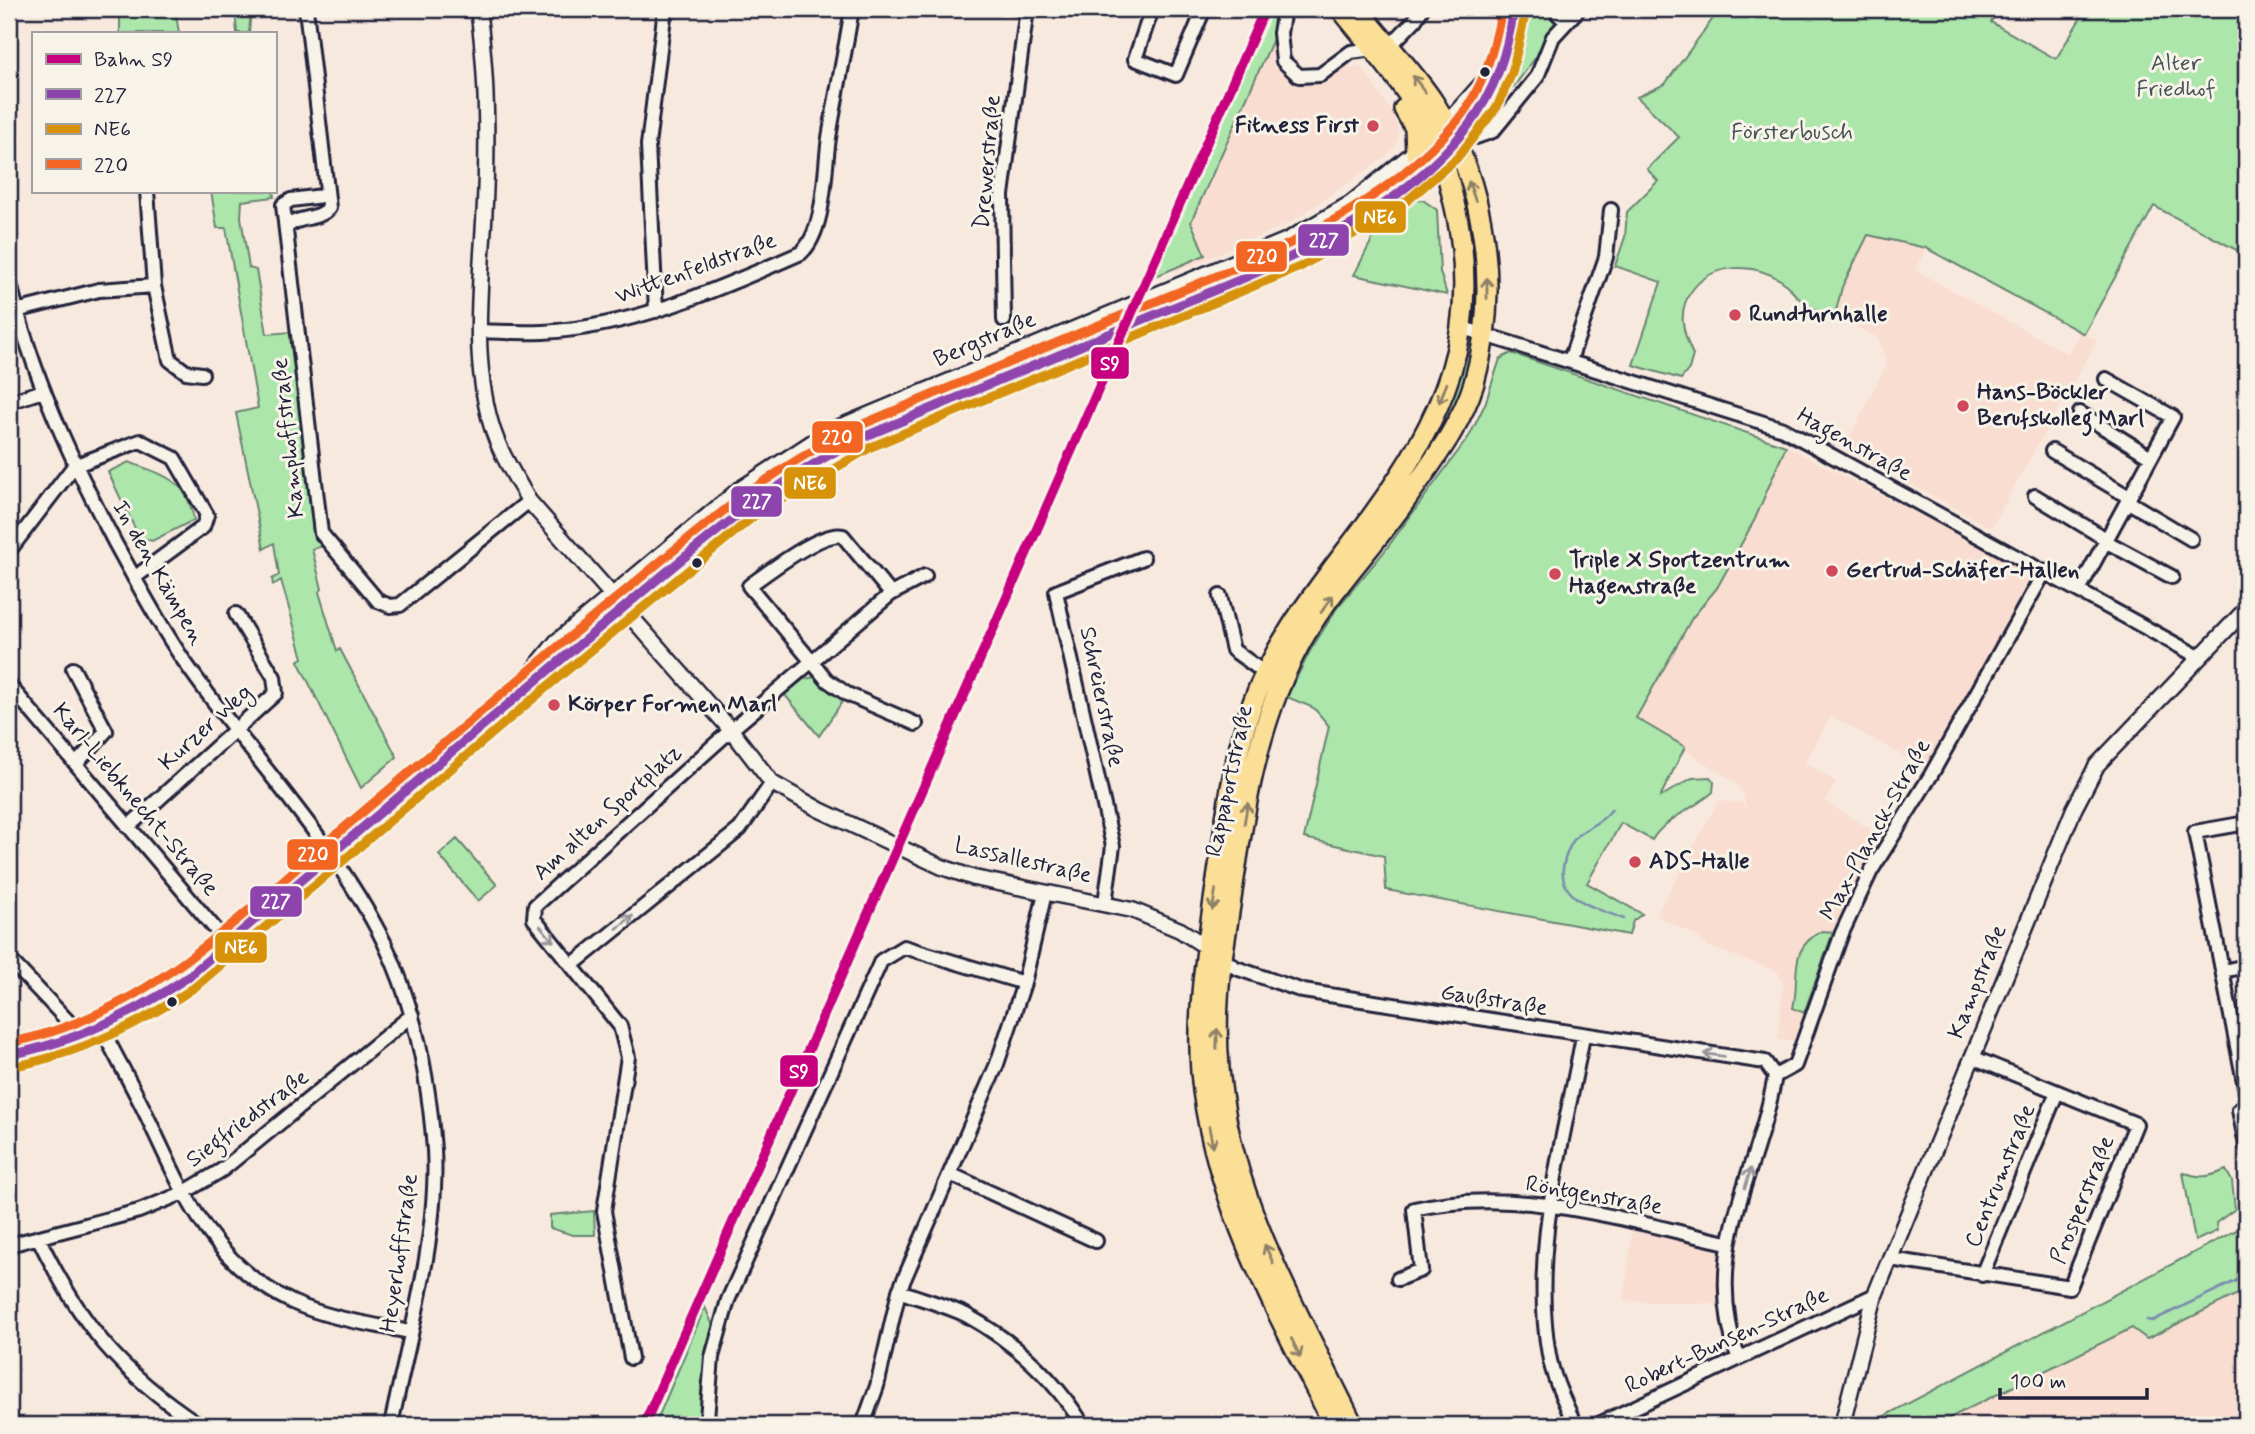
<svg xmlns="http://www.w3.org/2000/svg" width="2255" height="1434" viewBox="0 0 2255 1434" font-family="Mynerve,sans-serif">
<rect width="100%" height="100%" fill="#f8e9de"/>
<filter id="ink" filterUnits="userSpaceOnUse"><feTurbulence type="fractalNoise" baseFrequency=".0143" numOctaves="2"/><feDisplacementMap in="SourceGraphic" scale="14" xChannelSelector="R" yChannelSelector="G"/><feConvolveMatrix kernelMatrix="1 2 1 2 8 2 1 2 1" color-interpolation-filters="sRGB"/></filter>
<g filter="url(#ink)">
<path fill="#f9ddd1" d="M1380,9H1422L1420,13L1401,23L1389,22Z
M1274,37L1277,63L1294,82L1308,85L1319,82L1348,62L1351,67H1362L1395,117L1399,132L1396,145L1387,156L1290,223L1176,272L1174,268L1205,255L1191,222Z
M1868,235L1926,248L1915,270L2068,354L2080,331L2097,340L1991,528L1844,447L1887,364L1878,338L1830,314Z
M1786,446L2036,575L1927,769L1831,716L1805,762L1836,782L1825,802L1882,836L1833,932L1794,1041L1778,1040L1783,984L1777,971L1709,947L1697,936L1656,916L1718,801L1741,802L1747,809L1741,789L1734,782L1636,718L1692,618L1717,588L1755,519Z
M1633,1222L1727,1243L1723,1290L1717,1304L1624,1301Z
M2246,1290V1425H1935L2133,1328L2147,1338Z"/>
<path fill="#ace6aa" stroke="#678472" stroke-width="2" d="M120,9H175L179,33H120Z
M235,9H251L249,33H237Z
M1268,9H1277L1274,37L1191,222L1205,255L1154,277L1152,275Z
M1533,9H1578L1552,36L1496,110L1497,100L1518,62Z
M1720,9H1998L1991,22L2056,59L2086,9H2246V255L2154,206L2084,334L1926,248L1868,235L1842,287L1834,319C1824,313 1810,308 1801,300C1794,295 1789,286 1782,281C1755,263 1714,262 1693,289C1676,310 1683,333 1693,355L1689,369L1681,379L1633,365L1661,282L1615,266L1625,237L1627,212L1658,181L1647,169L1679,137L1637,97L1665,84Z
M211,191H273L274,197L242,201L241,217L249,268L256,270L267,334L292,332L314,528L323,546L312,549L322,589L319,592L337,651L340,649L397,757L361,788L298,661L303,658L281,580L273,585L272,579L279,575L274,543L264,549L236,413L258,408L226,228H217Z
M1423,200L1437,210L1440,272L1447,295L1354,275C1369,248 1384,201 1423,200Z
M1511,353L1786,446L1755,519L1717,588L1692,618L1636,718L1685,747L1660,797L1692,778L1710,777L1714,782L1713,792C1694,809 1665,818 1652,840L1621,823L1587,883L1642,914L1633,921L1629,935L1386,890L1384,856L1304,838L1329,726L1314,708L1287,697L1310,651L1337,608L1384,552L1470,435L1485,404L1500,359Z
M1463,354L1473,356C1446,473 1345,549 1289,650C1245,730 1238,823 1224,911H1221C1236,823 1239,732 1282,653C1337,549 1433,472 1463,354Z
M129,462C163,476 187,477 194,520L152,541L139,537L108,472Z
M815,677L831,693L844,699L819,736L784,694L804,679Z
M457,839L497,885L478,901L439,855Z
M1822,931L1833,932L1804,1013L1793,1008C1801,975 1786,950 1822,931Z
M2226,1170L2232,1181L2235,1209L2216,1223L2217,1231L2195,1241L2183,1172C2200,1179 2210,1177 2226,1170Z
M594,1211L595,1235H573L550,1228V1215Z
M2246,1225V1290L2147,1339L2132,1328L1935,1425H1852L1854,1418L1875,1421Z
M705,1307L714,1328L706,1361L701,1425H655Z"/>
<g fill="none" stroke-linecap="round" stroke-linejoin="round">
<path stroke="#788dae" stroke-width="2.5" d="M1612,809C1603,821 1594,824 1582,832C1574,837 1568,849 1565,859C1552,899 1595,907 1624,919
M2147,1320L2152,1321L2246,1276"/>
<defs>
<path id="minor" d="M306,9L327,190L322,196L291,200L283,205L321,533L378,601L390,606L400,605L529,501
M1152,9L1135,59L1176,75L1204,9
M1284,9L1280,33L1283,61L1299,76L1320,75L1351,52L1373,49
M1560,9L1559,15L1567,22
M1390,46L1415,20L1422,9
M1476,137L1493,131L1537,77L1553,37L1579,9
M147,191L154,286
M286,228C298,215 318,221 329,208L327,190
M9,279C31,373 70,458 115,543C136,581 157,621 182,658C247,753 332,838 384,942C415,1006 429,1079 434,1150C439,1235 408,1342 391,1425
M16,311L99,290L154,286L170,360L186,372L202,374
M656,311L648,145L665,9
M1004,320L1002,195L1027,9
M1463,328L1783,429L2199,657
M479,331C500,332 522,333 543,332C634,327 719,289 801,253C826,230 824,170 829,138C836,95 845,52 852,9
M1570,360L1606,257L1611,210
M9,402L43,391
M2080,413L2151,457
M2052,451L2129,497
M2035,496L2106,539
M2127,501L2191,539
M2105,541L2172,577
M9,551L74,466L140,441L174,458L207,515L203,527L134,578
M2079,590L2173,417L2106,379
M891,594L843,536C822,530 767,573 749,586L827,680L847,694L916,724
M1220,596L1233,650L1265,673
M73,669L106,731L77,763
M9,685L228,944
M2246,823L2195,832L2246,1092
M128,827L276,693L274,677L236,614
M1105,903L1113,846L1056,592L1143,558
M1218,955L1236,968L1303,991L1765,1062L1775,1076
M9,959L83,1037
M572,965L740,829L772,783
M2223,971L2246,966
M102,1029C116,1057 132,1085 146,1114C183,1192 209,1262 292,1302C329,1319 371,1324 410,1332
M1775,1076L1795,1065L1842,933L1871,871L1931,775L2045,571
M2246,1105L2239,1110L2246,1145
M950,1174L1096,1241
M38,1237C80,1324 119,1372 200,1425
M9,1245L139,1211L183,1193L222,1170L412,1015
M1890,1259L2070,1287L2136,1124L1972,1057
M1982,1275L2057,1092
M1398,1279L1421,1270L1414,1209C1518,1185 1626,1221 1727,1243
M899,1291C921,1299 945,1305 966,1315C1015,1342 1054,1378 1083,1425
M1738,1357C1701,1250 1757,1178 1775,1076
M631,1358L604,1211L628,1057L620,1026L534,919L535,906L731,730L891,594L925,576
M720,1425L707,1419L712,1357L728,1300L881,961L904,947L1024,983
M863,1425L877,1386L899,1291L997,1064L1024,983L1045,893
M1575,1425C1565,1402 1553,1379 1549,1355C1530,1248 1564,1141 1583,1036
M1597,1425L1875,1295"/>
<path id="tertiary" d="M478,9C488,79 488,151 484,222C480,289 472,359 491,424C499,452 515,476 529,501L731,730L772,783L820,810L942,867L974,878L1132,910L1180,930L1208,948
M1446,124L1494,70
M1455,141L1488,99L1514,9
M1842,1425L1875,1295L2074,809L2097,765L2246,609"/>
<path id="secondary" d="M536,670L558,643L738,493L830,433L1290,241L1352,205L1425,146
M9,1055C76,1044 132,1017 188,977L540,677L747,506L839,449L866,436L1297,255C1351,224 1407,193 1451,146"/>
<path id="primary" d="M1404,109L1415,128L1416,154
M1334,1425C1278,1312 1212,1200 1201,1072C1196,1008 1208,943 1217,880C1226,821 1232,761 1252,705C1278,633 1327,578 1372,516C1444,417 1483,332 1455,207C1449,182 1444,156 1432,133C1408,88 1373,49 1341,9
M1353,1425C1275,1265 1197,1144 1222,958C1239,854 1247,745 1296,651C1324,596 1370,551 1405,501C1430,465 1461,426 1474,383C1500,292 1487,184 1434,103C1412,69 1382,41 1358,9"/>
</defs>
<use href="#minor" stroke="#22223b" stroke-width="18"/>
<use href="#tertiary" stroke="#22223b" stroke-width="19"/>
<use href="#secondary" stroke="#22223b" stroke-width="23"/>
<use href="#primary" stroke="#22223b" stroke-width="24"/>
<use href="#minor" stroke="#f7f3e8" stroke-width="12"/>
<use href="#tertiary" stroke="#f7f3e8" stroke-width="14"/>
<use href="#secondary" stroke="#f7f3e8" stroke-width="18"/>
<use href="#primary" stroke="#fbdf96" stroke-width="19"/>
<defs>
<path id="bus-1" d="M9,1055C75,1042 132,1015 188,977C322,862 456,747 592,634C679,562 763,485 866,436C956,398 1045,361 1135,323C1251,274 1387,230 1468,126C1496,91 1507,52 1514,9"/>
<path id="bus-2" d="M11,1067C79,1054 138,1026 195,987L548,686L754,516L871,447L1302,266L1408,200L1457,158L1497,107L1512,73L1526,11"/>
<path id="bus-3" d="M9,1043C142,1016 225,929 325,844C421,763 516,681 614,600C692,535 768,469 861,425C952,386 1044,348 1135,310C1249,262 1375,219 1457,121C1484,88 1494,50 1502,9"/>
</defs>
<use href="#bus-1" stroke="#f7f3e8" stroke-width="14"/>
<use href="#bus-2" stroke="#f7f3e8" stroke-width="14"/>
<use href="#bus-3" stroke="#f7f3e8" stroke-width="14"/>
<use href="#bus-1" stroke="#8e44ad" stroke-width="9"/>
<use href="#bus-2" stroke="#d79209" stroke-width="9"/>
<use href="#bus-3" stroke="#f26522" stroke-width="9"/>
<defs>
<path id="rail-1" d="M644,1425L1265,9"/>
</defs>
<use href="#rail-1" stroke="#f7f3e8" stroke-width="16"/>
<use href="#rail-1" stroke="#c7007f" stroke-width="10"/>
</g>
<defs><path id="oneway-shaft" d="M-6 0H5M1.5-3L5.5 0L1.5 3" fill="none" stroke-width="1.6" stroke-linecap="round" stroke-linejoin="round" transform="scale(1.75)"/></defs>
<g stroke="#8e8068">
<use href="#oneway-shaft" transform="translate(1419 84) rotate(-127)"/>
<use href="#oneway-shaft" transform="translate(1472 191) rotate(-109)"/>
<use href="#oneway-shaft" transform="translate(1487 288) rotate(-90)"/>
<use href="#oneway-shaft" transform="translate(1443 393) rotate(112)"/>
<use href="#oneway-shaft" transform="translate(1327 604) rotate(-55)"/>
<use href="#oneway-shaft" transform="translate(1246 813) rotate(-80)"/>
<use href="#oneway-shaft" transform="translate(1214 900) rotate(99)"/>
<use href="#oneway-shaft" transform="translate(1217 1039) rotate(-89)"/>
<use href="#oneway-shaft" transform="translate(1211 1137) rotate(79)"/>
<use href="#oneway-shaft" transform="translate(1269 1254) rotate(-115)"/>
<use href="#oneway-shaft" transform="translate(1296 1348) rotate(64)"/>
</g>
<g stroke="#97959a">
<use href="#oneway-shaft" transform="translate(625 922) rotate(-39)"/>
<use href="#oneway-shaft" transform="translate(547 934) rotate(50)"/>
<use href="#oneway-shaft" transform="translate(1714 1055) rotate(-172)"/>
<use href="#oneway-shaft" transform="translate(1748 1178) rotate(-73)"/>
</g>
</g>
<g fill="#22223b" stroke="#f7f3e8" stroke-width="2.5">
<circle cx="1485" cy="72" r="6"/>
<circle cx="697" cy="563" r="6"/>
<circle cx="172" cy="1002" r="6"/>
</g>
<g fill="#d1495b" stroke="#f7f3e8" stroke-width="2.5">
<circle cx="1373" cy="126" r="7"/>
<circle cx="1735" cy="315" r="7"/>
<circle cx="1963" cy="406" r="7"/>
<circle cx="1832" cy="571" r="7"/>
<circle cx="1555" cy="574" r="7"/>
<circle cx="554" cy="705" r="7"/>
<circle cx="1635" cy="862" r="7"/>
</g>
<g text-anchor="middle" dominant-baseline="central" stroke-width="6" stroke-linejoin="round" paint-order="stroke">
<g font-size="23" fill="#445357" stroke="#f7f3e8">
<text x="2176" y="64">Alter<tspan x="2176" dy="26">Friedhof</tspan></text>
<text x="1792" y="133">Försterbusch</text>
</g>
<g font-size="23" font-weight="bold" fill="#22223b" stroke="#f7f3e8" text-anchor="start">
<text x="1359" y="126" text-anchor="end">Fitness First</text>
<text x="1749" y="315">Rundturnhalle</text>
<text x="1977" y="393">Hans-Böckler<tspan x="1977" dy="26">Berufskolleg Marl</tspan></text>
<text x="1569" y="561">Triple X Sportzentrum<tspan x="1569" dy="26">Hagenstraße</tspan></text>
<text x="1846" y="571">Gertrud-Schäfer-Hallen</text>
<text x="568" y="705">Körper Formen Marl</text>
<text x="1649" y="862">ADS-Halle</text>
</g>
<g font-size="23" fill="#22223b" stroke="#f7f3e8">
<text transform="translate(988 162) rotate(-85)">Drewerstraße</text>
<text transform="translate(696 269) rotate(-20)">Wittenfeldstraße</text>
<text transform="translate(985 340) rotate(-23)">Bergstraße</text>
<text transform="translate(289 438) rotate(-96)">Kamphoffstraße</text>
<text transform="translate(1854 445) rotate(29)">Hagenstraße</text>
<text transform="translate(158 573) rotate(60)">In den Kämpen</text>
<text transform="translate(1101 697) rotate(78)">Schreierstraße</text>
<text transform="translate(206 728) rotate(-42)">Kurzer Weg</text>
<text transform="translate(1230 781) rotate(-78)">Rappaportstraße</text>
<text transform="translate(135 800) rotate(50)">Karl-Liebknecht-Straße</text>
<text transform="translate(608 813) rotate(-42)">Am alten Sportplatz</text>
<text transform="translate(1876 830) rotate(-61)">Max-Planck-Straße</text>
<text transform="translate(1023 861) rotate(13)">Lassallestraße</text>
<text transform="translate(1978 982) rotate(-68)">Kampstraße</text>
<text transform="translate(1494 1001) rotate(9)">Gaußstraße</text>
<text transform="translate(248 1119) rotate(-37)">Siegfriedstraße</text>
<text transform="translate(2001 1176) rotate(-68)">Centrumstraße</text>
<text transform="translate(1594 1196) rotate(10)">Röntgenstraße</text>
<text transform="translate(2083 1200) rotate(-68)">Prosperstraße</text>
<text transform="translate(400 1253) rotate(-82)">Heyerhoffstraße</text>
<text transform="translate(1727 1341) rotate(-25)">Robert-Bunsen-Straße</text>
</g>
</g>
<g stroke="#f7f3e8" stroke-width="2.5">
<rect x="1354" y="200" width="53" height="34" rx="7" fill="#d79209"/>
<rect x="1297" y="223" width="53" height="34" rx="7" fill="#8e44ad"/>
<rect x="1235" y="240" width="53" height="33" rx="7" fill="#f26522"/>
<rect x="1090" y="346" width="40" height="34" rx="7" fill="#c7007f"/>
<rect x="811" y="420" width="53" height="34" rx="7" fill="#f26522"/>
<rect x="783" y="466" width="54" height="34" rx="7" fill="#d79209"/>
<rect x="730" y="485" width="53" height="33" rx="7" fill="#8e44ad"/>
<rect x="286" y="838" width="53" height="33" rx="7" fill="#f26522"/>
<rect x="249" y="885" width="54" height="33" rx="7" fill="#8e44ad"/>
<rect x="214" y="931" width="54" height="33" rx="7" fill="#d79209"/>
<rect x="779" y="1054" width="40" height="34" rx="7" fill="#c7007f"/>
</g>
<g font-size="19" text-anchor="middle" font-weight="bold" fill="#fff">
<text x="1380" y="224">NE6</text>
<text x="1324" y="247">227</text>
<text x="1262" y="263">220</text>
<text x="1110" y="370">S9</text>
<text x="837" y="444">220</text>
<text x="810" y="490">NE6</text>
<text x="757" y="508">227</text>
<text x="313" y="861">220</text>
<text x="276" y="908">227</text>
<text x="241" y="954">NE6</text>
<text x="799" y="1078">S9</text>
</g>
<rect width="2255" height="1434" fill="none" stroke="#f7f3e8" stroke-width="35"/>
<rect x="18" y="18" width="2220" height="1399" fill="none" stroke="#22223b" stroke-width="2.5" filter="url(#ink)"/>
<rect x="32" y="32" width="245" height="161" fill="#f7f3e8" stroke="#a29fa3" stroke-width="2"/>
<rect x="46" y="54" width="35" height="10" fill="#c7007f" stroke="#a29fa3" stroke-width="2"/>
<text x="94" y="66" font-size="21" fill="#22223b">Bahn S9</text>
<rect x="46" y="89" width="35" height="10" fill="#8e44ad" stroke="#a29fa3" stroke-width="2"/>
<text x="94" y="102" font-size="21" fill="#22223b">227</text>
<rect x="46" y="124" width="35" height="10" fill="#d79209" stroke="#a29fa3" stroke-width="2"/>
<text x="94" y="136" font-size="21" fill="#22223b">NE6</text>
<rect x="46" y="159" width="35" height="10" fill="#f26522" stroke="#a29fa3" stroke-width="2"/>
<text x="94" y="172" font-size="21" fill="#22223b">220</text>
<path d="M2000 1388v10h147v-10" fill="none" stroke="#22223b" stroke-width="3.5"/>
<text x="2010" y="1388" font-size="21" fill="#22223b" stroke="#f7f3e8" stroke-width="5" paint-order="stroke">100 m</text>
</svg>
